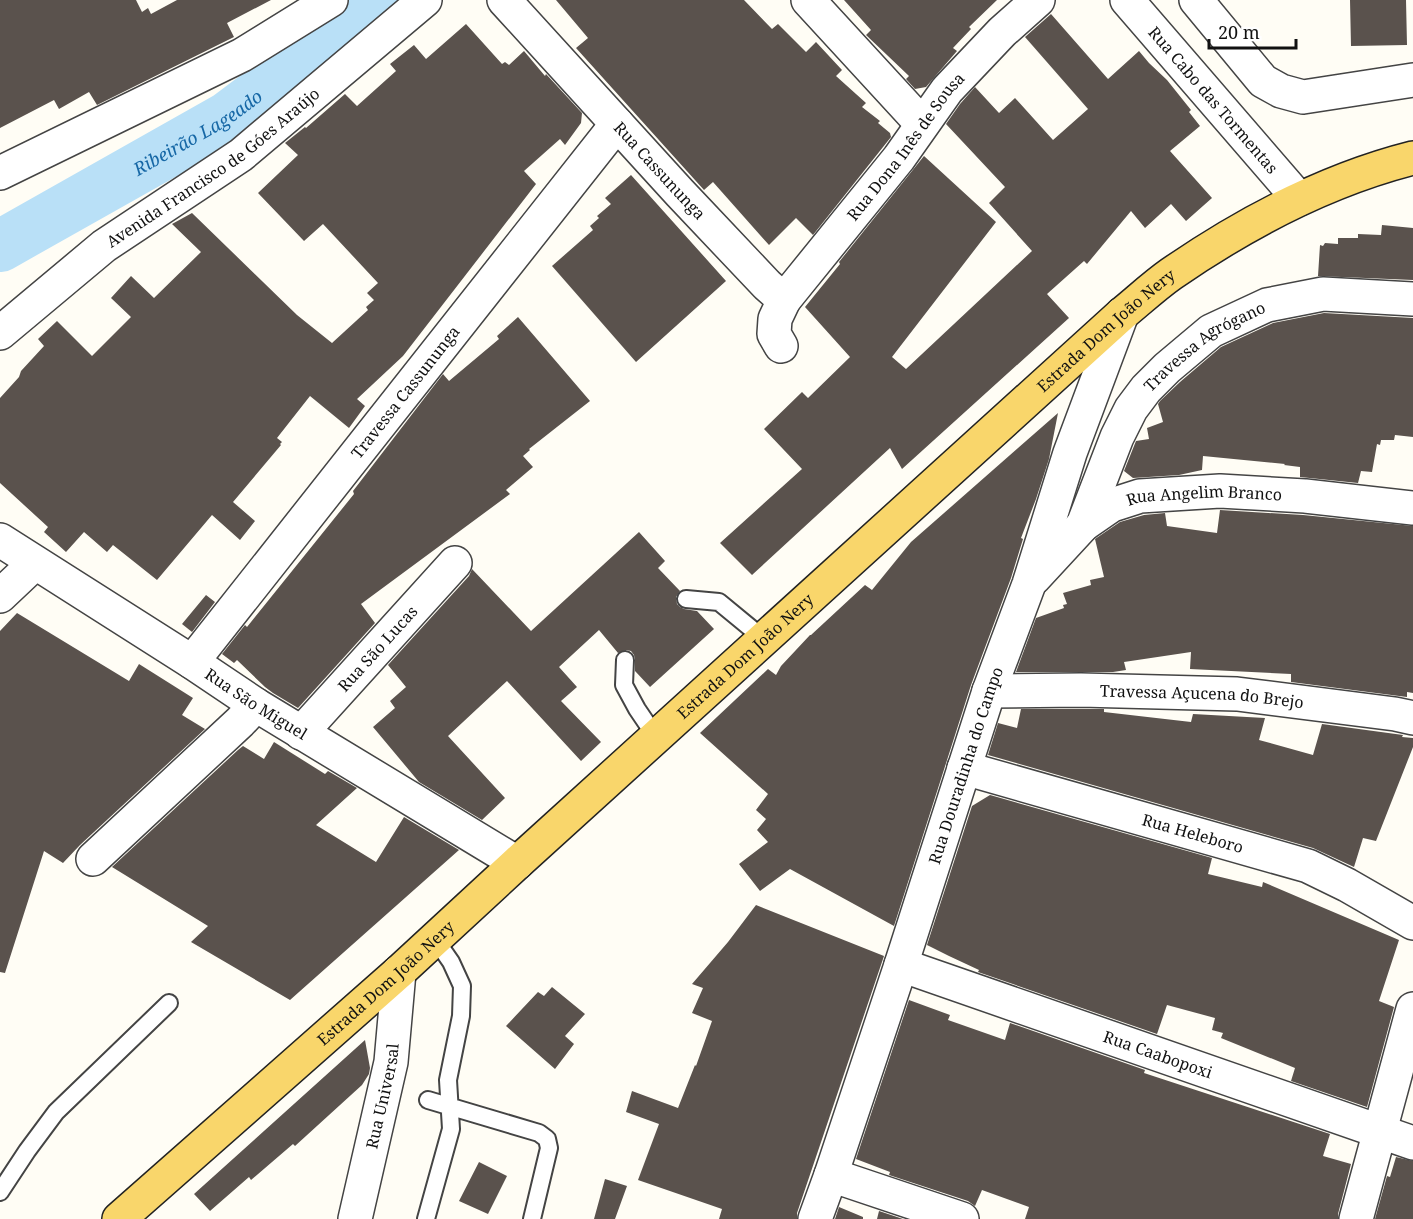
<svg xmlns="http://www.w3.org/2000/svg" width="1413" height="1219" viewBox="0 0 1413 1219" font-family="'Noto Serif',serif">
<rect width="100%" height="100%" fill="#fffdf5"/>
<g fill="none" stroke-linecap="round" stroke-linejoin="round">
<path stroke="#b9e0f7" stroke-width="52" id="s1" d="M0,246L227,118L384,0"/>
</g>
<path fill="#5a524d" d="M0,0H136L142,12L148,8L151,14L177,0H271L227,23L234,37L97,105L89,92L59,109L54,100L0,128Z
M556,0H744L772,29L778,24L806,52L816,42L842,70L836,76L866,103L862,107L880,121L878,123L890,133L891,137L813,235L796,218L769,245L713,182L704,190L576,48L588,38Z
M844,0H997L969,27L971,29L953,48L957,51L926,87L915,89L906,79L909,76L866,35L871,30Z
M1350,0H1406L1407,45L1351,46Z
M1051,14L1108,79L1139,51L1149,63L1167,80L1191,110L1189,112L1200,126L1170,151L1212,198L1186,221L1171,204L1145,228L1131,211L1087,264L1084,261L1047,294L1069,318L902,469L890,448L752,575L720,543L802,469L764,429L802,392L808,398L850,357L805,307L840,264L839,262L924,156L996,222L892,357L906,369L1032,251L989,203L1005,187L946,124L960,104L975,87L999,113L1015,98L1053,140L1088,109L1025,37Z
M466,24L502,64L505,62L509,65L524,51L545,76L546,74L582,113L581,123L565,145L560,139L524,171L536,184L403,356L357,399L365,406L349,428L310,396L277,438L282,442L280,444L281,445L233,502L255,521L240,540L212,515L157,580L113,545L107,552L84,532L66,552L44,532L48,527L0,483V398L19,377L21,371L44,346L38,339L57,321L92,356L131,317L111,298L131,276L154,298L201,252L172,224L192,213L297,315L332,343L368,310L366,307L374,300L367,293L378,283L323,224L304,241L258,193L298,155L285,143L305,127L306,128L345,94L357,106L396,71L390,64L414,45L426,59Z
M631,175L726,281L636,362L552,266L593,230L590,226L599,218L597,216L611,204L605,198Z
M1382,225L1413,228V280L1318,276L1320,245L1323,246L1325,243L1338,244V238H1358V234L1381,235Z
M1324,313L1413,318V437L1395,435L1394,440H1381L1380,445L1377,444L1372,472L1361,471L1358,483L1300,477V467L1284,465L1285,464L1203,456L1202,470L1179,475L1133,478L1124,471L1136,441L1149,439L1147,428L1163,422L1158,404L1160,401L1180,382L1221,347L1273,323Z
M518,317L590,401L529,449L530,450L523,456L533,467L506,490L510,494L361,604L375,623L298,708L273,693L265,687L237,660L234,663L222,654L245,625L247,627L354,494L353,491L443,374L449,381L499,339L497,336Z
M1058,413L1049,459L1036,499L1021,538L1023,539L1011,578L971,685L894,926L790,869L760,891L739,864L768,842L757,830L766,819L756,810L768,794L700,733L768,669L776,675L781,666L810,635H811L865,585L872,590L911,542Z
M1220,510L1303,515L1413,526V693L1407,692V697L1291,682V674L1190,669L1191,652L1124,662L1126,670L1113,672H1016L1036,618L1064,608L1063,605L1067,604L1063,593L1091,585L1090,580L1104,577L1095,539L1120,522L1144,515L1165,513L1167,526L1217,533Z
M639,532L665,561L658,568L680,591L676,597L677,604L680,607L684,609L697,611L714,629L650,687L635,671V660L634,655L631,651L626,650L618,653L599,630L559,667L577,687L561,701L601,742L581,761L507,681L448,736L505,798L482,820L419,782L373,727L395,708L390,701L406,687L388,665L469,576L472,569L531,631Z
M206,595L215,602L192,632L182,624Z
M17,613L129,681L139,664L193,698L182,715L205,729L80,845L63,863L44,851L5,973L0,972V631Z
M1021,709H1104V712L1191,722L1193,714L1265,718L1259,740L1313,755L1322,724L1403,735L1402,737L1413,738V747L1376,841L1363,838L1354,867L1313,848L988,755L998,723L1017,728Z
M274,742L325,774L328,771L357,788L316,825L376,862L404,817L459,850L290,1000L191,942L208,926L112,867L238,750L243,746L264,759Z
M990,795L1212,858L1208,874L1262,887L1263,882L1399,940L1379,1001L1394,1007L1367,1107L1291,1081L1295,1068L1221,1038L1223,1033L1212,1030L1215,1018L1167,1005L1157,1034L978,972L979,970L949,956L927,945L972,806Z
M756,905L884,956L797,1213V1219H719L722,1209L638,1180L659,1124L626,1112L632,1091L678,1108L695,1065L696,1066L712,1021L692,1013L703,988L692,984L728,942Z
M552,987L585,1014L565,1036L574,1044L555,1069L506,1026L538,992L544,996Z
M909,1000L950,1015L948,1020L1005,1040L1010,1023L1145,1070L1144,1073L1330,1134L1323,1156L1351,1164L1338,1214V1219H1025L1029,1207L982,1190L975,1206L968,1201L889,1175L890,1172L856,1159Z
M365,1040L370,1068L369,1074L362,1085L295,1146L293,1144L251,1180L249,1177L210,1211L194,1194Z
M1396,1157L1413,1161V1219H1375L1387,1176L1390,1177Z
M479,1162L507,1176L488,1214L459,1201Z
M605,1179L627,1186L615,1219H594Z
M839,1207L863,1217V1219H835Z
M879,1211L903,1219H877Z"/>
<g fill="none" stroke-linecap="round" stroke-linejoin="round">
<defs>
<path id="service" d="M686,599L719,602L764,639
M625,660L624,685L637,709L656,737
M428,1100L539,1133L547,1139L549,1148L532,1219
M0,1192L27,1151L56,1112L169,1003
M426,1219L451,1129L448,1080L461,1016L462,986L451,962L435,939"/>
<g id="minor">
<path id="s2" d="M504,0L680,193L767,285L784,300L775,319L774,334L781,346"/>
<path d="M808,0L922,124"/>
<path d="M1196,0L1263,81L1281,91L1303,97L1413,80"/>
<path d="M0,173L242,55L331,0"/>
<path id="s3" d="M784,300L899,158L947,90L1002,32L1038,0"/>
<path id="s4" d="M0,333L104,246L241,155L425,0"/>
<path id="s5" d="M1083,525L1117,437L1131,409L1146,389L1167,368L1211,331L1267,305L1323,294L1413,299"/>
<path id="s6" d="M0,540L192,662L256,705L517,863"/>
<path id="s7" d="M1034,578L1083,525L1112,505L1140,496L1220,491L1305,496L1413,508"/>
<path d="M0,596L35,563"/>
<path id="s8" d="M192,662L617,124"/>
<path id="s9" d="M989,691L1081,690L1237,694L1395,714L1413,718"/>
<path id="s10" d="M301,733L455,563"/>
<path id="s11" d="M964,768L1308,866L1347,885L1413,923"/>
<path d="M93,859L240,722L256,705"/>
<path id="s12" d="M901,965L1413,1143"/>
<path d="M831,1175L962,1219"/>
<path id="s13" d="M355,1219L391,1062L399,972"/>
<path id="s14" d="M815,1219L831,1175L901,965L989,691L1029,584L1070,453L1122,314"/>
<path d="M1356,1219L1413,1009"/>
</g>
<g id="tertiary">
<path id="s15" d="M1127,0L1299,199"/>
</g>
<g id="primary">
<path id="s16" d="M119,1219L399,972L517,863L1122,314C1138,301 1154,286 1171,274C1245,223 1326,180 1413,158"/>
</g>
</defs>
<use href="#service" stroke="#444" stroke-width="20"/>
<use href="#minor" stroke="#444" stroke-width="36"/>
<use href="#tertiary" stroke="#444" stroke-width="36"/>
<use href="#primary" stroke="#222" stroke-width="36"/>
<use href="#service" stroke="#fff" stroke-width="16"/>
<use href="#minor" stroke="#fff" stroke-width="33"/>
<use href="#tertiary" stroke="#fff" stroke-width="33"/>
<use href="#primary" stroke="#f9d66b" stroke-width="33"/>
</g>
<g text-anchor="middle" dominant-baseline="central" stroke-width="6" stroke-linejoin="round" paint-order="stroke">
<g font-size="16" fill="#111" stroke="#fff">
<text stroke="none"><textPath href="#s15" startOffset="132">Rua Cabo das Tormentas</textPath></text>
<text stroke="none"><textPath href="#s3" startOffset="196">Rua Dona Inês de Sousa</textPath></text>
<text stroke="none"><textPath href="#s4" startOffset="270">Avenida Francisco de Góes Araújo</textPath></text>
<text stroke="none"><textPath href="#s2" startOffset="231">Rua Cassununga</textPath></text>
<text stroke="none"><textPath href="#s16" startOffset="1328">Estrada Dom João Nery</textPath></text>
<text stroke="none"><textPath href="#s5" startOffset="224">Travessa Agrógano</textPath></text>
<text stroke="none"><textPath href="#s8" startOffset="344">Travessa Cassununga</textPath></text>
<text stroke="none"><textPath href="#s7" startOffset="201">Rua Angelim Branco</textPath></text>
<text stroke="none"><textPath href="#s10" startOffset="114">Rua São Lucas</textPath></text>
<text stroke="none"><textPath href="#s16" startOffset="842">Estrada Dom João Nery</textPath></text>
<text stroke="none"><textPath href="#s9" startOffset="213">Travessa Açucena do Brejo</textPath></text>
<text stroke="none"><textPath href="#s6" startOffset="304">Rua São Miguel</textPath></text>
<text stroke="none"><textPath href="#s14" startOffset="478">Rua Douradinha do Campo</textPath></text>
<text stroke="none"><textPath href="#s11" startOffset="238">Rua Heleboro</textPath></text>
<text stroke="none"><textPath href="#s16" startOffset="356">Estrada Dom João Nery</textPath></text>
<text stroke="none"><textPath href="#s12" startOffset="272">Rua Caabopoxi</textPath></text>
<text stroke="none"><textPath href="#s13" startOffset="126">Rua Universal</textPath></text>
</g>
<g font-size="18" font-style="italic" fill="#1768a6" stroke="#fff">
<text stroke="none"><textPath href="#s1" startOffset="228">Ribeirão Lageado</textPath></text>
</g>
</g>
<path d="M1209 39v9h87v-9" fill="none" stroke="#111111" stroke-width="3"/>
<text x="1218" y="39" font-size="18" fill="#111111" stroke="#ffffff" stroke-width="4.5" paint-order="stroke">20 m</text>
</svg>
